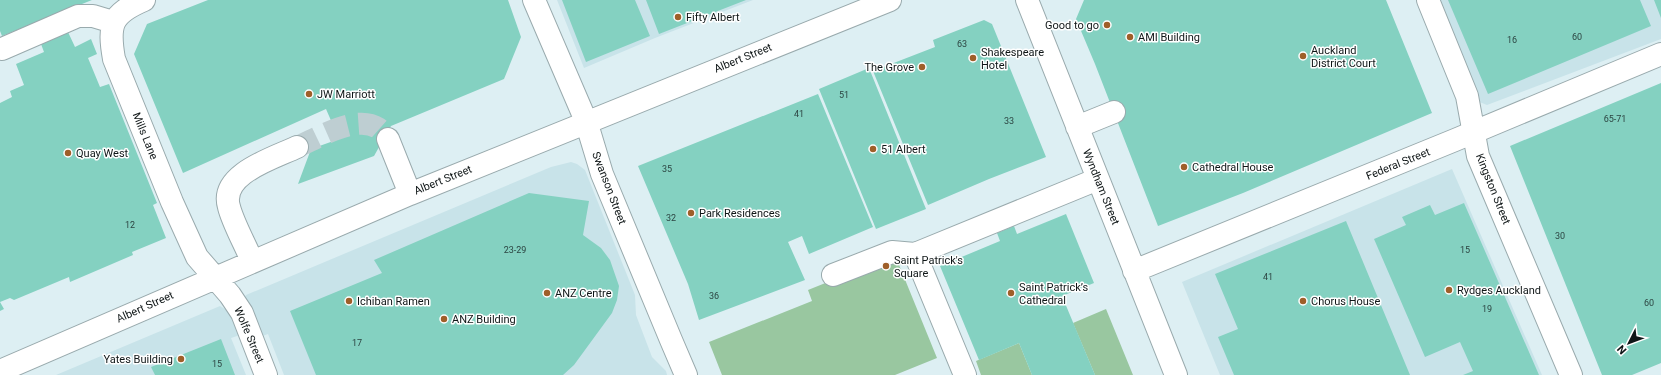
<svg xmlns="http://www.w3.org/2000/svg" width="1661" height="375" viewBox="0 0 1661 375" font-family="Roboto,sans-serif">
<rect width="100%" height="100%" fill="#ddeff3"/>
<path fill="#c8e3e9" d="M557,0H753L655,38L584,68Z
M1436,0H1661V39L1487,105L1477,101Z
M571,162L577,164L585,170L635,295L636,315L652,357L666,371L667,375H284L268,334L257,338L245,297L246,295L551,167Z
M1452,169L1542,375H1220L1182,282Z
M220,306L228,311L240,335L231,338L246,375H56Z"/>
<path fill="#99c7a0" d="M895,255L937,358L895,375H722L709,342L812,301L808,290Z
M1106,309L1133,375H1095L1073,323Z
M1019,343L1032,375H981L976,361Z"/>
<path fill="#84d1c1" d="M0,0H92L2,36L0,31Z
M208,0H508L521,37L504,79L391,126L374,156L298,184L311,149L339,139L326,109L183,173L134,54L147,24Z
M562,0H635L650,36L586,62Z
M646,0H746L659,34Z
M1084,0H1386L1432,113L1243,193L1158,226L1095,64L1076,19Z
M1448,0H1640L1651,26L1488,94Z
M1654,0H1661V18Z
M984,20L992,24L1046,157L989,179L928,205L873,71L935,47L933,40Z
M68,32L75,47L91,39L97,54L88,58L100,87L109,84L157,203L153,205L166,238L132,252L133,255L70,282L69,277L14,300L10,298L0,302L4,309L0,311V103L12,97L10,91L24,85L16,64L44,52L41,44Z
M869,68L926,209L876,229L819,89Z
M1661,83V363L1632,375H1602L1510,146Z
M818,94L873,227L809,254L802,236L788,242L805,280L699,320L688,284L638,166Z
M529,193L589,201L583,235L601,248L610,260L619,286L617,300L612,313L574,365L563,375H316L290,311L382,273L374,260Z
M1464,203L1539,375H1463L1473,371L1460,342L1425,357L1374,239L1406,225L1402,217L1430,205L1435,215Z
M1066,214L1094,283L1062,296L1095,375H1032L1019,343L979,360L940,266L1000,241L997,233L1014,226L1017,234Z
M1346,221L1410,375H1234L1218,337L1238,329L1215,274Z
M221,339L235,375H155L151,367Z"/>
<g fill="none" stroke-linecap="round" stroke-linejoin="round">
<path stroke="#beced2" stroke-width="22" stroke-dasharray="22 11" stroke-linecap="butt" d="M297,147C318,138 356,114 378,128C382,131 385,136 388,139"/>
<defs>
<path id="minor" d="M144,0C111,14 108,25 114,59L172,202L197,257L230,295L242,313L266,375
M534,0L586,121L602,174L671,340L686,375
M1027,0L1176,375
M1428,0L1467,96L1478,156L1571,375
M2,49L78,16H93L113,22
M1077,127L1114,112
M388,139L410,194
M915,254L965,375
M252,261C245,244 233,223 229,207C219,174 274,158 297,147
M1134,271L1455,140L1661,54
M833,275L892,252L915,254L1098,179
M0,371L410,194L890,0"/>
</defs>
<use href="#minor" stroke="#99aaad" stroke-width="24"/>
<use href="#minor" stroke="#fff" stroke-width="22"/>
</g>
<g fill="#9f5f29" stroke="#fff" stroke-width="1.5">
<circle cx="678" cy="17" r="4"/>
<circle cx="1107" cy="25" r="4"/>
<circle cx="1130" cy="37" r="4"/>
<circle cx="1303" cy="56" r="4"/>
<circle cx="973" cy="58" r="4"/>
<circle cx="922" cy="67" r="4"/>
<circle cx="309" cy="94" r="4"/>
<circle cx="873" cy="149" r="4"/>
<circle cx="68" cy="153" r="4"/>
<circle cx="1184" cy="167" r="4"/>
<circle cx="691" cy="213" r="4"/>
<circle cx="886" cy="266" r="4"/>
<circle cx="1449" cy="290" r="4"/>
<circle cx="547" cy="293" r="4"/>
<circle cx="1011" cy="293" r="4"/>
<circle cx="349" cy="301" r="4"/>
<circle cx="1303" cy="301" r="4"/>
<circle cx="444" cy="319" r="4"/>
<circle cx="181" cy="359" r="4"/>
</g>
<g text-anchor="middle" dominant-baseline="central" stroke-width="3" stroke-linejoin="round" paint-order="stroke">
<g font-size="9" fill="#2c4542">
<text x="1577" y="37">60</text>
<text x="1512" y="40">16</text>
<text x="962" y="44">63</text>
<text x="844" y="95">51</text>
<text x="799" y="114">41</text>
<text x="1615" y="119">65-71</text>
<text x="1009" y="121">33</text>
<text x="667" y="169">35</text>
<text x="671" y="218">32</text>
<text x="130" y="225">12</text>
<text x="1560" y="236">30</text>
<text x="515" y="250">23-29</text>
<text x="1465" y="250">15</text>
<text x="1268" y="277">41</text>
<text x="714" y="296">36</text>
<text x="1649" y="303">60</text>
<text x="1487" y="309">19</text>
<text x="357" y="343">17</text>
<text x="217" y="364">15</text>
</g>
<g font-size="11" fill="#0f1617" stroke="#fff" text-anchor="start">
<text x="686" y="17">Fifty Albert</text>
<text x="1099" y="25" text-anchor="end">Good to go</text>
<text x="1138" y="37">AMI Building</text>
<text x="1311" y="50">Auckland<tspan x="1311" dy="13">District Court</tspan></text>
<text x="981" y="52">Shakespeare<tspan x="981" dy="13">Hotel</tspan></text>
<text x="914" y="67" text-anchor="end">The Grove</text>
<text x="317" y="94">JW Marriott</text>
<text x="881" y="149">51 Albert</text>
<text x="76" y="153">Quay West</text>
<text x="1192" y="167">Cathedral House</text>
<text x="699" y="213">Park Residences</text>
<text x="894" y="260">Saint Patrick's<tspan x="894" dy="13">Square</tspan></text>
<text x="1019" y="287">Saint Patrick’s<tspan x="1019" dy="13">Cathedral</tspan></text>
<text x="1457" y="290">Rydges Auckland</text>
<text x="555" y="293">ANZ Centre</text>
<text x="357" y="301">Ichiban Ramen</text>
<text x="1311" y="301">Chorus House</text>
<text x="452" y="319">ANZ Building</text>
<text x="173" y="359" text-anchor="end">Yates Building</text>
</g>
<g font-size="11" fill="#0f1617" stroke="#fff">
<text transform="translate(743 58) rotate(-22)">Albert Street</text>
<text transform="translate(145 136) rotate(68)">Mills Lane</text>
<text transform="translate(1398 164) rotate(-22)">Federal Street</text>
<text transform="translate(443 180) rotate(-22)">Albert Street</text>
<text transform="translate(1101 187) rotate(68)">Wyndham Street</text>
<text transform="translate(609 188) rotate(69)">Swanson Street</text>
<text transform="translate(1493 189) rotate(68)">Kingston Street</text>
<text transform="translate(145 307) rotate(-24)">Albert Street</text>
<text transform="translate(249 335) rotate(67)">Wolfe Street</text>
</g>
</g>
<g transform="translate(1629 343) rotate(228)" stroke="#ffffff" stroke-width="3" paint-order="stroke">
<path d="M0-3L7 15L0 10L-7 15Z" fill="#0f1617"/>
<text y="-6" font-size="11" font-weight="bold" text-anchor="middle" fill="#0f1617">N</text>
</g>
</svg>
